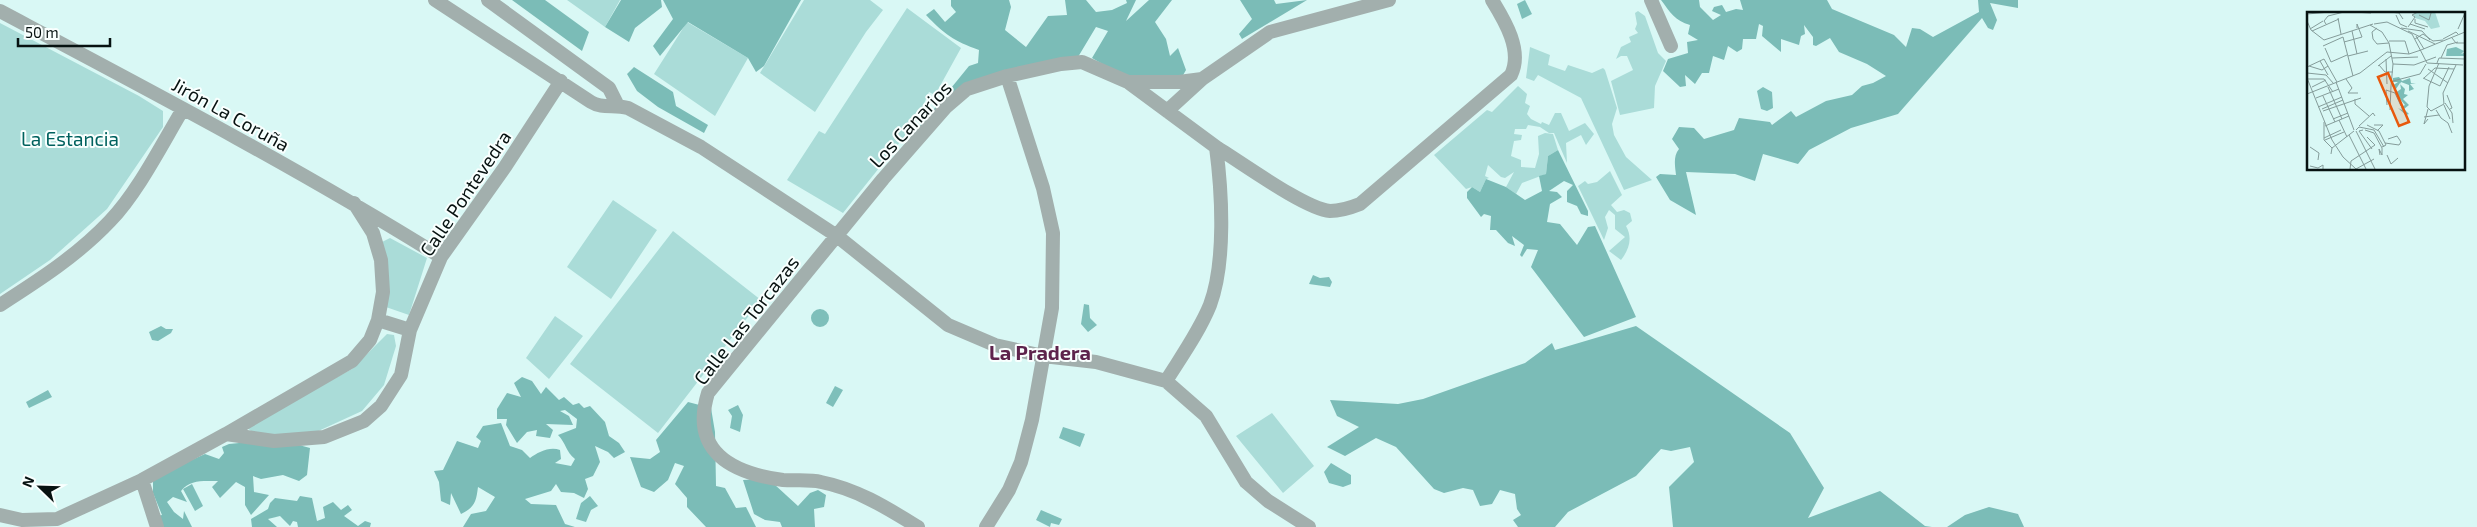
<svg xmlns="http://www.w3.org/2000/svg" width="2477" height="527" viewBox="0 0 2477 527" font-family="'Exo 2',sans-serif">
<rect width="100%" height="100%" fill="#d9f8f5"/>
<path fill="#aadcd8" d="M567,0H620L605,27Z
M804,0H870L883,10L866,32L815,112L760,73Z
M907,8L961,48L935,95L929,92L916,122L843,213L787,180L819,131L825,134Z
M1638,11L1645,16L1658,53L1666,61L1655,86L1654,108L1620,115L1611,81L1633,70L1627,56H1621L1616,59L1621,47L1631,42L1629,37L1638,33L1635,29L1637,24L1635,13Z
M687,22L748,58L715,116L654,74Z
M0,23L139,96L163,111V127L107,209L50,260L0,294Z
M1530,47L1550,55L1548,65L1565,71L1568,65L1592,73L1603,68L1605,70L1617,108L1612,124L1614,135L1626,157L1652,180L1624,190L1581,98L1538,75L1534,81L1526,78Z
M1518,86L1527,94L1525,103L1530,106L1527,114L1531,119L1541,124L1542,122L1549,125L1555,113H1561L1569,131L1585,123L1594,134L1586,145L1581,135L1566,143L1567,163L1554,133H1549L1540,127L1528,125L1526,129H1515L1514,134L1522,135L1521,140L1514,141L1511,156L1521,160V167L1535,168L1539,154L1538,136L1545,133L1553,134L1558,150L1548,156L1546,174L1522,183L1516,194L1506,187L1514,172L1505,178L1501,177L1488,165L1485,176L1489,178L1486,179L1480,192L1472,187L1466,189L1434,155L1487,110L1492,112Z
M1610,171L1622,195L1611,205L1617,212L1624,210L1630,213L1632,221L1626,226C1633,238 1629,250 1621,260L1609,251L1625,237L1615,229V215L1609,210L1605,217L1608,228L1604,240L1578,186L1585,181L1588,184L1597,182Z
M613,200L657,230L611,299L567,267Z
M673,231L761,300L658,433L570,364Z
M390,238L427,258L409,315L383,306L382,242Z
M555,316L583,336L549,379L526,358Z
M387,334L394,335L396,346L384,385L362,411L314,433L256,435L246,427L352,369Z
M1272,413L1314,466L1283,493L1236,436Z"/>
<path fill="#7bbcb7" d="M512,0H545L589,32L582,51Z
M621,0H661L662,7L635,28L629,42L605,27Z
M663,0H801L764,66L756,72L748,58L688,22L660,56L653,46L673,19Z
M951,0H1009L1011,7L1005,30L1026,47L1048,16L1067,15L1065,0H1086L1096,12L1112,10L1127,3L1126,0H1136L1126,21L1149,0H1172L1155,22L1166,39L1170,56L1178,48L1186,70L1182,77L1128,79L1092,58L1108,31L1096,27L1078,57L966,85L846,217L969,66L978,63L979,50C954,41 944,34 926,15L934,9L945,22L956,12L951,6Z
M1240,0H1274L1276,4L1307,0L1242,39L1239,34L1252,19Z
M1661,0H1699L1700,7L1713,20L1721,15L1712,11L1714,7L1722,5L1726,12L1736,9L1743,10L1740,0H1827L1832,9L1894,35L1906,47L1912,28L1920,29L1933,37L1979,12L1978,0H2018V8L1990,3L1997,20L1993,30L1988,28L1982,18L1898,114L1851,128L1809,150L1798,164L1763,154L1755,181L1735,174L1686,172L1696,215L1670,200L1656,177L1660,174L1676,175C1675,166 1673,156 1679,149L1672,139L1679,127L1694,128L1704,139L1734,130L1739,118L1770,122L1772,125L1791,111L1796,117L1826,101L1852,95L1862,86L1873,83L1886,76L1867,64L1839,52L1830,38L1816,46L1813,45V37L1804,25L1805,34L1801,36L1799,45L1781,39V52L1762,36L1763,26L1759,24L1756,39H1743L1742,49L1737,52L1728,46L1724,60L1713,56L1709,73H1702L1695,84L1685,75L1686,86L1680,87L1663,71L1668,59L1688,53L1687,42L1698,40L1688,34L1690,25C1675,21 1670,12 1661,0Z
M634,67L673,92L676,106L708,125L704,133L658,107L637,91L627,74Z
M1558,150L1588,211V216L1581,214L1577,206L1567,202V191L1573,185L1564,181L1549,191L1557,192L1562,197L1550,204L1547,222L1560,224L1577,245L1588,227L1595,226L1636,317L1584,337L1531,267L1538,250L1527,249L1522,257L1520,255L1524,245L1512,236L1515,246L1508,243L1496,230H1490L1491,216L1484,214L1481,217L1467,198V192L1472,187L1480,192L1486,179L1506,187L1525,200L1542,191L1539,176L1546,174L1548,156Z
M1636,326L1790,433L1824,488L1808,518L1880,491L1925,526L1932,527H1673L1669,487L1694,462L1690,447L1671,451L1661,449L1636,476L1568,512L1555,527H1518L1513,520L1521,515L1517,509L1515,494L1500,490L1492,504L1480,506L1473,490L1463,488L1444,493L1434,489L1396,447L1376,438L1345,456L1327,447L1359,427L1337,416L1330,400L1398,404L1423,399L1525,363L1552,343L1555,350Z
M522,377L532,381L541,394L546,387L559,400L564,397L573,405L579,403L584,408L590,406L605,422L609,436L619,443L625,452L614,458L608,452L595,446L600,462L593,476L585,479L588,489L584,498L574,493L561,492L556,484L551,491L525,499L531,504L556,505L565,524L575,527H463L471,514L486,511L495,497L478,487C476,502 475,507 461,514L451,493L450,505L441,501L439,482L434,471L443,470L457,441L478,448L481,441L476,437L483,426L501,423L510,446L522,450L530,458C538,452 550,446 560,450L561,459L555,463L571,466L575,459C566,452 566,443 558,435L576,428L577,419L565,410L560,411L569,416L573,425L546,424L553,430L550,438L536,436L537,430L527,432L517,443L506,425L507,419H497V409L507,393L521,397L514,383Z
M688,402L711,408L715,432L716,486L725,488L736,508L746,507L756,527H706L687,507V498L675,484L684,466L675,463L668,480L654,492L641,487L630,457L650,459L660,452L656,440Z
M249,442L299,445L310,448L307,475L299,481L283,475L261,479L253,476L254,492L269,495L251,515L245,505V487L236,482L220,498L212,487L218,481C204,481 190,479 181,491L187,502L173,497L167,502L174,512L183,519L184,511L192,527H161L157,516L162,515L153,493V477L205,454L219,459L224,453L222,447L229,444Z
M762,479L774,484L798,506L810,493L818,490L826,495L824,507L814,509L815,527H782L780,522L765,520L754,514L743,480Z
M300,496L312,498L317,521L325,518L323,507L333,502L341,510L348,505L352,510L344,516L358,526L365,521L371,523L370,527H298L297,522L293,521L290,526L280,516L268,519L277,527H252L251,519L268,509L270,503L275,498L297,501Z
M1989,507L2018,514L2024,527H1947L1965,515Z"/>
<path fill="#7ebfba" d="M1525,0L1532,14L1522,19L1517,4Z
M1763,87L1772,92L1773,108L1767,111L1761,109L1757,91Z
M1313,275L1320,278L1329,277L1332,282L1330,287L1309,284Z
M1084,304L1089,305L1090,318L1097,325L1088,332L1081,324Z
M811 318a9 9 0 1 1 18 0a9 9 0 1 1-18 0Z
M161,326L166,329H173L171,333L158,341L152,340L149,332Z
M835,386L843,390L833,407L826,403Z
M48,390L52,397L29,408L26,402Z
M738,405L743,415L740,432L730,428L732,416L728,410Z
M1063,427L1085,434L1080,447L1059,438Z
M1331,463L1351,475V484L1343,487L1329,483L1324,472Z
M192,484L203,506L195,511L183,489Z
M590,496L598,506L591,510L586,522L576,519L581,503Z
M1041,510L1062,519L1059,525L1051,523L1050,527L1036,520Z"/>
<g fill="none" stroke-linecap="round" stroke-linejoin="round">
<path stroke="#a2afad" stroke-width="14" d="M435,0L591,102C602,109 615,104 628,108L701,147L837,236L948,325L995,345L1043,356L1096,362L1166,381L1206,416L1246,482L1268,501L1309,527
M488,0L609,88L617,104
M1651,0L1671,46
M0,11C149,90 298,168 441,257
M1128,82H1179L1202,79
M1167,111L1202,79L1270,32L1389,0
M1216,147C1241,162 1305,209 1330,211C1340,211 1350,208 1360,204L1511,75C1523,51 1505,21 1492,0
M0,305C39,280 78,255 110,221C138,192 162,144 183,109
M378,320L410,330
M226,434L274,441L324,437L364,421L381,406L401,375L410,330L441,257L505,167L561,81
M142,480L157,527
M0,515L22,520L57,519L142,480L226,434L352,361L370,340L378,320L383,292L381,260L373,233L354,203
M918,527C887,508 857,489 821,482C809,479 795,481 783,480C731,473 690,451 708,393L883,179L946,107L967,89L1007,76L1061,64L1082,62L1128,82L1216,147C1222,192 1226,262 1210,305C1199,332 1181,357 1166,381
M986,527L1009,490L1021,462L1032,420L1052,308L1053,233L1043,188L1007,76"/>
</g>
<g text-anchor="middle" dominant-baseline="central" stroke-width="4" stroke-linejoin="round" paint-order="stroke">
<g font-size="19" fill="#071211" stroke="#f9fffe">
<text transform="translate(231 114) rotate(29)">Jirón La Coruña</text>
<text transform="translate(910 124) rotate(-47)">Los Canarios</text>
<text transform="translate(465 193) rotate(-56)">Calle Pontevedra</text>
<text transform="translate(746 320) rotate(-52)">Calle Las Torcazas</text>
</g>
<g font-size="19" fill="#00615e" stroke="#f9fffe">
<text x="70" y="138">La Estancia</text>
</g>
<g font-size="20" font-weight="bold" fill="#5d234c" stroke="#f9fffe">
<text x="1040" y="352">La Pradera</text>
</g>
</g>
<g transform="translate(2307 12)">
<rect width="158" height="158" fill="#d9f8f5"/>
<path d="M110,0H128L133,15L124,17L118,9L108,6L106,2Z" fill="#aadcd8"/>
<path d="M92,65L95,69L103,66L104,71H109L103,72L107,77L102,79V73L94,70L93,72L98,77L97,82L101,83L96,87L102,93L97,97L102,102L99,103L91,96L95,98L94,95L98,93L88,81L94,77L93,71L89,77L85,74L91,70H86V66Z" fill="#7bbcb7"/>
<path d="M149,35L157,39L154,42L157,41V44H139L140,37Z" fill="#7ebfba"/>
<path fill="none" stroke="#859c9a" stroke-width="1" d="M46,0L64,1M82,0L92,1L96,7M0,2L23,0M89,3L93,12L100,15M112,3L122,8L124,1M31,6L34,22M108,7V11L121,15M0,9L4,18L17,28L66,12M19,12L17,9L21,4L37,0M67,12L80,10L105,22L120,51L156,53M103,12L118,17M63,13L75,20L82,31L86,52L84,74M101,15L108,5L105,3L111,0M70,16L65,20L66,27L70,32L82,31M94,16L115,19L123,28M3,17L16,9M151,17L158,1M5,19L32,7M45,19L50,42M101,19L128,32M109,24L117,37M145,26L149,31H158M108,27L116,22L126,29L136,28M136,27L149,20L151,22M82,29H98L102,42M37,30L55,25L50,12V16M16,34L36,25L46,64M18,36L24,50L40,43M114,38L158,20M41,44L61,39M85,46L111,45M134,46L140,33L151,30M79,47L80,72M13,49L21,63M130,51L132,46L158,47M132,51L122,74L120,95L124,99L137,92L136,81L149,53M86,52L107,53L129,45M72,53L78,60H86M2,54L15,58L21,54M71,54L84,44M0,55L17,47L30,70M121,57L141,71M0,61L19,63L27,72M0,66L25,128L36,145L49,157M116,66L133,74M117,66L128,56L147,57M0,67H17L26,80M39,67L45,76L41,81H51M86,69L113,62L119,52M29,70L47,118M133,74L142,55M5,75L19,68M21,75L35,107M0,82L53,61L80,40L102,42L114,38M140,83L145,96L143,97M16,84L28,110M9,86L32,77M48,87V92L62,104M138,91L145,101L146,111M80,93L79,78L88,81L94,94M137,93L143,107M11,95L35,85M15,97L36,88M121,97L117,112L121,107M83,98L84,74M129,98L134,106L141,111L145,121M16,99L54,86M117,105L132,103M26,107L41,101M32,108L40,125M17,110V128L25,136M60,113L72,119L79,133L75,135M67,113H76L70,119M18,114L42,104M52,114L66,101L68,104M49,118L52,115L67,118L77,135M56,118L52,119L65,137M58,118L67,121L75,136M49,119L68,157M42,123L59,157M17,126L34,118M18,128L37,120M78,131L92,133L94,130L90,124L81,127M3,135L12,141L11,148M24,142L25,136L47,119M73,143L72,137L75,143V136M80,143L84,152L91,146M3,154L11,156L16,153V157M43,157L44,149L68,133L60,125M49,157L67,147"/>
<path fill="#e8590c" fill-opacity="0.15" stroke="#e8590c" stroke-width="2.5" d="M81,61L102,110L92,114L71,65Z"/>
<rect width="158" height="158" fill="none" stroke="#071211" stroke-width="2.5"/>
</g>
<g transform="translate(40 487) rotate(293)" stroke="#f9fffe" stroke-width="4" paint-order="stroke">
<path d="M0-4L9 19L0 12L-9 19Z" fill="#071211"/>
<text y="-8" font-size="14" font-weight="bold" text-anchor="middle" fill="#071211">N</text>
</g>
<path d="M18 38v8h92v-8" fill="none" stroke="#071211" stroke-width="2.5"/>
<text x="25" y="38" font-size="15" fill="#071211" stroke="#f9fffe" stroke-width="4" paint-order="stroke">50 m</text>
</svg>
